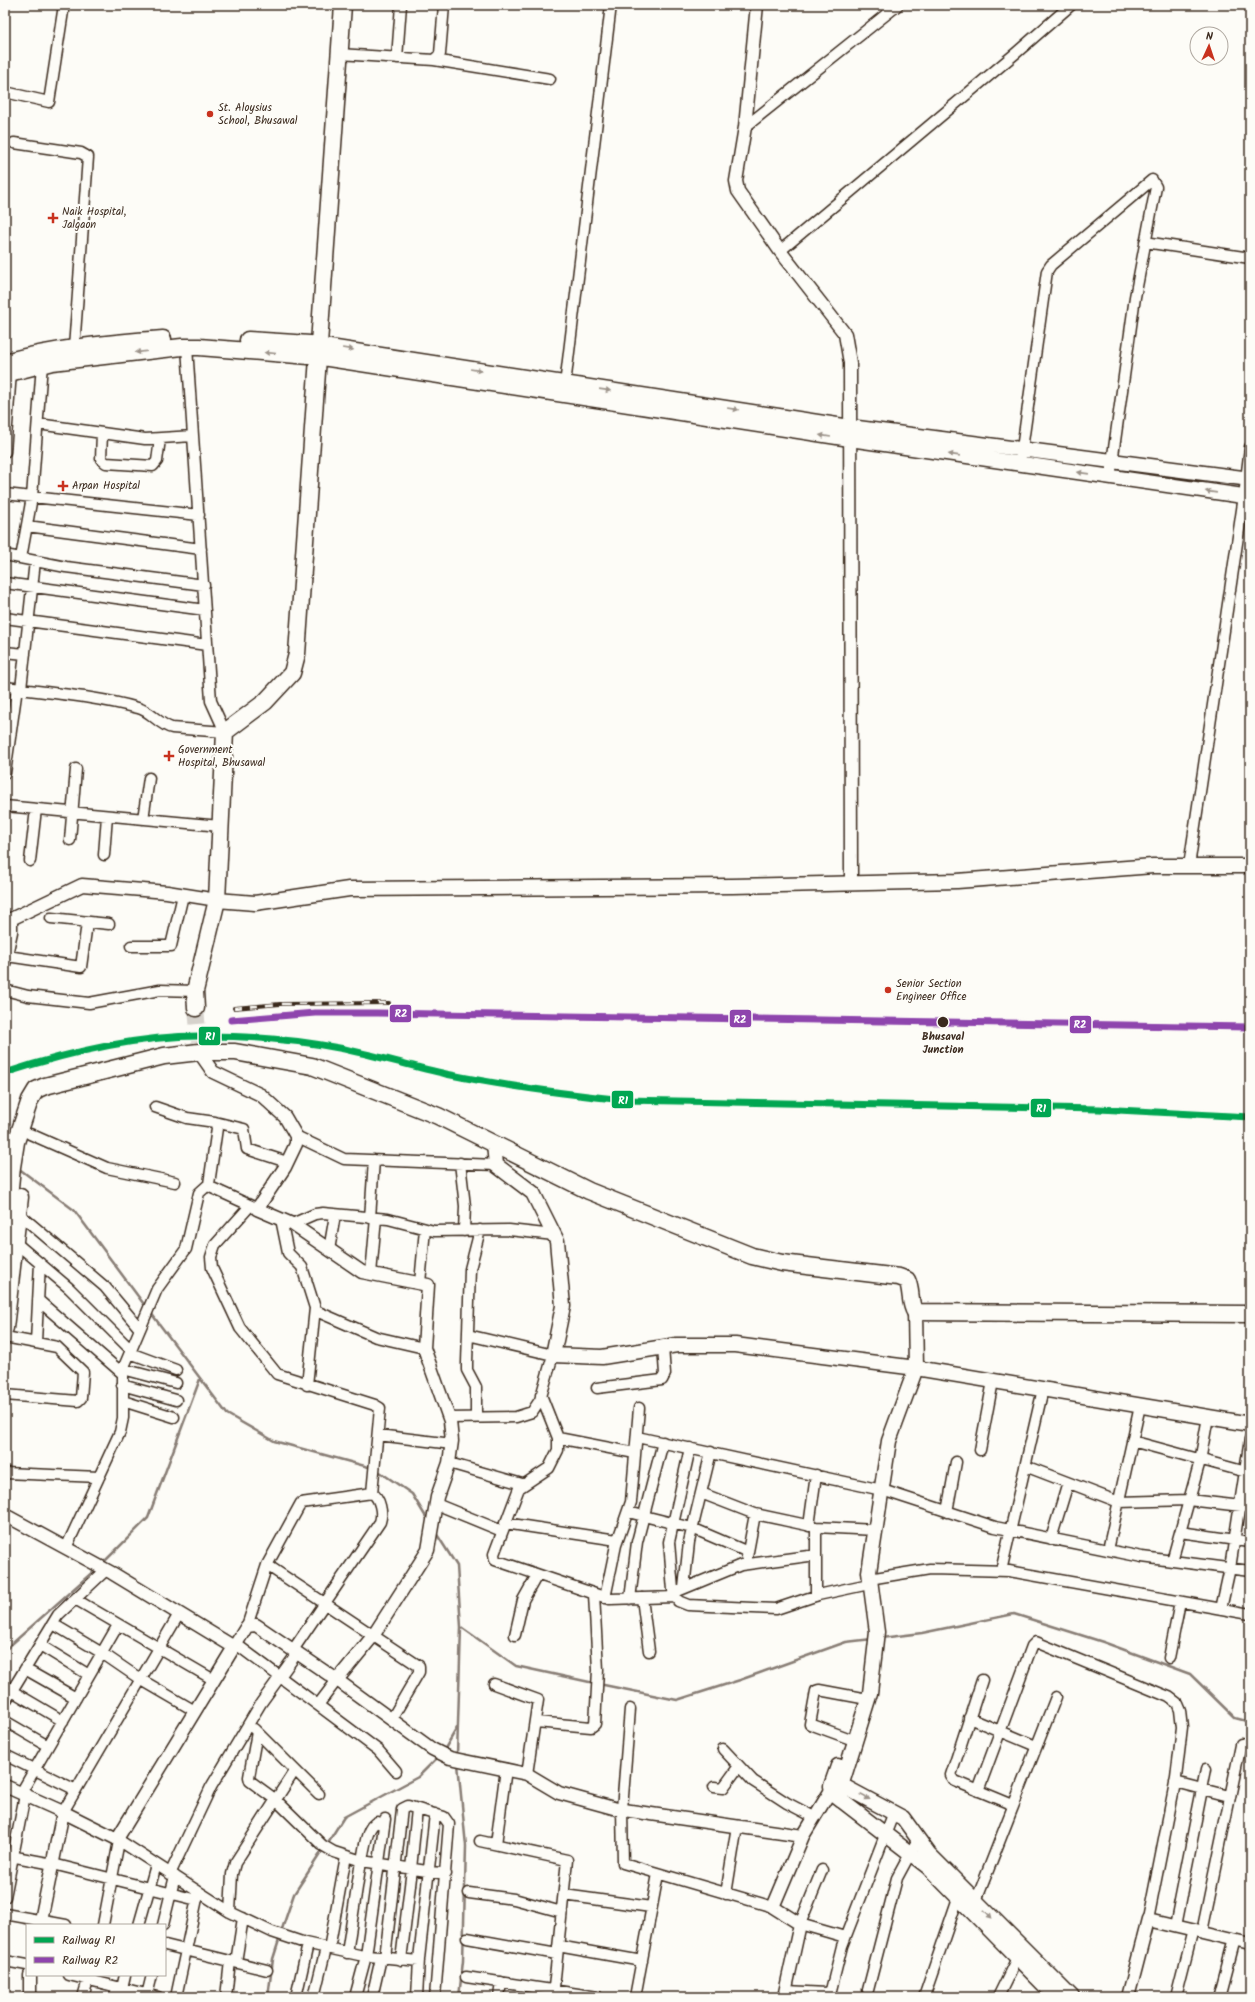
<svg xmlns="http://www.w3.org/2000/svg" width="1255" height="2002" viewBox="0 0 1255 2002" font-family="Kalam,sans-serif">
<rect width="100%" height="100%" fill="#fdfcf7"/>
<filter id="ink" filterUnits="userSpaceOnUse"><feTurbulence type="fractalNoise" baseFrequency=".025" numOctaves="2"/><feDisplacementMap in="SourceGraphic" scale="8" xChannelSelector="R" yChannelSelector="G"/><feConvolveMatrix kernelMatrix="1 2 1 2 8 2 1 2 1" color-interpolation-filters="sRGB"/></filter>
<g filter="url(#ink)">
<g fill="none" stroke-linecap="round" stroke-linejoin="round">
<path stroke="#887d74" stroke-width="2.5" d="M18,1168L74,1210L146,1307
M151,1313L227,1414L274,1441L372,1468
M377,1470L412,1494L429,1522
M436,1533L457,1566L461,1627L457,1755
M103,1563L148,1518L200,1379
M461,1627L516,1666L594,1683
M881,1638L922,1633L1014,1614L1103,1642L1190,1674L1235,1718L1250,1722
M5,1650L96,1569
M599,1684L677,1700L740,1680L846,1642L872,1639
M443,1752L457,1728
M458,1764L466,1846L463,1961L459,1997
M327,1844L344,1817L418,1777L438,1757
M281,1932L294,1894L324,1848
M268,1997L273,1959L280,1937"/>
<path stroke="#d6d2cc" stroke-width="16" stroke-dasharray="16 8" stroke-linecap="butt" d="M196,1008L199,1042"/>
<defs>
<path id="minor" d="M339,54L434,60L440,54L444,5
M397,58L401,5
M434,60L550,79
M5,92L49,102L64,5
M745,127L898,5
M14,143L81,153L88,157L74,348
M1145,242L1250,258
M780,251L1016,53L1071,5
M565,385L611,5
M38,424L145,439L193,436
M102,433L101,459L106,463L153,466L157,461L160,439
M5,452L11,372
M1021,456L1047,271L1051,265L1152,180L1156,187L1135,297L1110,477
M5,494L199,515
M27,526L201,549
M5,555L66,567L204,585
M21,558L32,497L42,364
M5,583L205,610
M5,618L207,645
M5,652L25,654
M5,687C49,693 95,696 138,708C151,711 159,725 172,728L225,732L211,701L187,347
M21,689L35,561
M5,773L17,688
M5,806L220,826
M143,819L149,778
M70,840L76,769
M104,855L107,816
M30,861L36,809
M1189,866L1244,496L1250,447
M51,918L109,924
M131,946H171L183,895
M7,956L81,967L87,923
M5,964L12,932V918
M5,990L28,996L89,1003L160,990L195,991
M155,1107L187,1118L215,1122L217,1128L209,1184L210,1187L256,1208
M215,1122L244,1129L247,1149L287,1162
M30,1134L107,1168L175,1182
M296,1136L344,1159L496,1165
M460,1163L465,1206L464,1231
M250,1206L215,1245L211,1257L212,1268L240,1328L277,1374L375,1405L380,1408L372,1493
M18,1213L105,1287L140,1329
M370,1218L374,1160
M281,1219L288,1253L302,1267L315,1308L307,1385
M292,1224L315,1214L323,1213L388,1219L434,1231L509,1230L554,1235
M11,1241L16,1243L69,1288L131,1350
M329,1250L335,1215
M371,1274L376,1218
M420,1283L425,1229
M38,1300L122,1373
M316,1311L376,1337L424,1348
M5,1337L57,1347L83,1372L81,1398L78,1401L5,1395
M36,1342L40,1263
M130,1353L176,1370
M123,1369L176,1383
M122,1385L176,1400
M597,1388L662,1380L665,1374L663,1347
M541,1395L558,1438V1450L549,1468L519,1488L494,1554L495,1560L610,1599L675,1597
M123,1401L174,1417
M449,1418L516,1417L532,1412L540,1400L553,1355L468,1335
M476,1418V1387L467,1370V1363L470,1269L480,1230
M378,1435L452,1444
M637,1437L882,1490L995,1527L1142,1557L1250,1571
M558,1438L635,1453
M1132,1441L1250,1473
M690,1448L669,1542L673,1590L678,1601L688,1605L776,1609L818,1595L869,1584
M980,1450L993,1381
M449,1463L522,1484
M1025,1466L1119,1502L1189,1500L1250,1507
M5,1473L99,1477
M701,1493L755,1514L816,1527L875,1530
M436,1504L502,1531
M628,1512L692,1528L748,1552
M947,1512L956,1462
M505,1523L617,1540
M809,1526L816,1475
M1180,1532L1250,1542
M1051,1539L1068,1483
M66,1548L120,1432L123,1418V1369L157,1289L186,1249L199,1193L209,1184
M1108,1550L1140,1406
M747,1557L755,1514
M1172,1561L1200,1461L1208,1417
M267,1565L419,1666V1672L391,1720
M1001,1571L1043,1389
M869,1579L930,1569L1009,1571L1250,1614
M684,1588L689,1542L711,1452
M673,1593L741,1565L816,1555
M816,1596V1527
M605,1598L616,1545L631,1502L639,1408
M642,1598L649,1651
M75,1599L214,1680
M630,1599L637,1542L663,1442
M1221,1609L1230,1568L1250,1439
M53,1624L102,1653L140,1679L195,1711
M247,1626L267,1565L301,1503L372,1493C380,1498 383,1513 380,1522L293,1650
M515,1635L523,1600L537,1575
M236,1644L378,1750L396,1771
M40,1645L89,1675
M1169,1658L1180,1602
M25,1669L76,1698
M982,1680L951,1775L955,1781L1013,1805
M494,1684L538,1700L527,1774
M12,1691L63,1721
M5,1702L58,1615L106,1570
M318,1705L337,1680
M630,1709L622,1809L623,1863L773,1907
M969,1718L1036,1746
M5,1721L48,1746
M536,1722L591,1727L595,1724L598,1670L594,1594
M254,1729L319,1794
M257,1732L249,1777L250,1781L276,1800L322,1845L334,1852L362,1861L446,1874
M848,1738L810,1724L816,1691L819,1690L862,1698
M723,1749L753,1781L787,1803L814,1817
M5,1755L76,1790
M1175,1782L1229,1796
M714,1787L723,1788L739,1766
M978,1791L1032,1646L1036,1642L1169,1697L1177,1703L1180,1710L1182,1728L1176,1778L1148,1920
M21,1793L118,1625
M63,1812L179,1614
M117,1839L230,1912L272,1932L305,1943L359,1955L419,1961
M480,1841L567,1860L553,1997
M496,1844L506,1769
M5,1855L53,1864L197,1900
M362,1861C364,1851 366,1826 377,1822L384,1826
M411,1869L417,1809
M822,1870L800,1924L845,1937
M170,1874L211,1787L261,1703L297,1653
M469,1893L514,1899L562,1912
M726,1894L737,1826
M564,1895L651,1907
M5,1897L25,1795
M976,1901L1056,1697
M230,1912L232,1874L235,1863L295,1770
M5,1914L66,1925
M103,1925L119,1841
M139,1925L156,1865
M163,1925L175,1876
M1175,1926L1206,1769
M1202,1932L1241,1744
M467,1938L557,1954
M165,1945L267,1970
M558,1946L642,1961
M329,1949L346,1856
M347,1953L361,1861
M385,1958L402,1809L408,1806L444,1817L449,1824L435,1997
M401,1960L412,1869
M5,1961L27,1965
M236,1962L243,1918
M69,1975L158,1997
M466,1977L598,1997
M122,1988L125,1975
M868,1990L897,1878L918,1839
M786,1991L827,1993L831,1990L842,1946L894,1812
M147,1995L152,1975
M83,1997L88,1980
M115,1997L117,1987
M176,1997L198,1894
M226,1997L230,1961
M296,1997L308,1944
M314,1997L326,1948
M355,1997L366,1956L385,1819
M372,1997L381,1958
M417,1997L419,1959L435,1814
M499,1997L501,1982
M635,1997L658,1874
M924,1997L958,1898L962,1893
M998,1997L1020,1952
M1176,1997L1193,1930
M1220,1997L1235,1940"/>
<path id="tertiary" d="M757,5L745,127L736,181L738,191L780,251L845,334L850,363L851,883
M5,919H11L82,885L167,892L217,900
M199,1052L213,1072L261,1095L285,1117L296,1136V1144L285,1167L257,1209L292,1224L362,1272L428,1285L424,1348L450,1421L452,1441L449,1463L437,1497L428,1550L373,1636L337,1680
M5,1515L112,1573L234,1647L247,1626L256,1625L337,1680L432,1749L450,1758L527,1774L559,1793L617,1809L803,1836L831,1790L838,1785
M5,1786L63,1812L117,1839L234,1647
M40,1925L63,1812
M30,1997V1975
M784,1997L800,1924L773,1907L803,1836
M1128,1997L1148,1920L1250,1944"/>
<path id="secondary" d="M310,344L850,427L1250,479
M309,356L850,439L1250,497
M217,900L255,903L349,889L732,886L957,881L1153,866H1250
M494,1144L496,1165L533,1193L557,1241L563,1306L553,1355L602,1357L677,1345H735L916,1368L1250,1424
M915,1312L916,1368L889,1441L869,1572L877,1632L870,1693L842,1783L845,1787L903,1818L929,1854L1072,1997
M838,1766L831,1786L833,1794L928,1867L1056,1997"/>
<path id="primary" d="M248,340L310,344
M5,362C57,348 110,343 163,339
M5,374L52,362L182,347H199L309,356
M196,1008L195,991L217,900L225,732L265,702L292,673L297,654L343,5
M5,1237L12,1167L16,1142L30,1100L36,1090L45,1086L164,1056L199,1052H235L312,1066L438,1116L589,1191L752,1256L782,1263L899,1277L907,1280C912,1290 909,1303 915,1312L1250,1314
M5,1328L20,1197"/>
</defs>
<use href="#minor" stroke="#3b2a1e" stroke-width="13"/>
<use href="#tertiary" stroke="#3b2a1e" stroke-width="15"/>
<use href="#secondary" stroke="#3b2a1e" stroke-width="17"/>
<use href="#primary" stroke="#3b2a1e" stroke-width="19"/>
<use href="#minor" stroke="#fdfcf7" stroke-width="10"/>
<use href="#tertiary" stroke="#fdfcf7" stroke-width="12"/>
<use href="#secondary" stroke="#fdfcf7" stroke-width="14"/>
<use href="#primary" stroke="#fdfcf7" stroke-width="16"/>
<defs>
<path id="rail" d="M234,1008L280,1004L389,1003
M5,1073C69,1052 139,1035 206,1036C248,1036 298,1040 339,1048C375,1055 410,1066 446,1074C505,1086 565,1094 624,1100L1099,1109L1250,1117"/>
</defs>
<use href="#rail" stroke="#3b2a1e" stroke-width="4"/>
<use href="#rail" stroke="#fdfcf7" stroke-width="2.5" stroke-dasharray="8" stroke-linecap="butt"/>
<defs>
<path id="rail-1" d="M5,1073C69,1052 139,1035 206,1036C248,1036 298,1040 339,1048C375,1055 410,1066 446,1074C505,1086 565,1094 624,1100L1099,1109L1250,1117"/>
<path id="rail-2" d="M231,1020L315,1013H377L1250,1027"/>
</defs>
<use href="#rail-1" stroke="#fdfcf7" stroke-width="10"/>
<use href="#rail-2" stroke="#fdfcf7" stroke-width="10"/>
<use href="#rail-1" stroke="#00a651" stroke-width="7"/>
<use href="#rail-2" stroke="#8e44ad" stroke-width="7"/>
</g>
<defs><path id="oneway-solid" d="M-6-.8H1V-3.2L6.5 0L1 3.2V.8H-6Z"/></defs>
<g fill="#9c938a">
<use href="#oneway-solid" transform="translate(348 349) rotate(9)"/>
<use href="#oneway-solid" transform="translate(141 352) rotate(173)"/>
<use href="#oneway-solid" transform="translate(270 353) rotate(-175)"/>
<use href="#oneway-solid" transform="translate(476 370) rotate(9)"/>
<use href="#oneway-solid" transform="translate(605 390) rotate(8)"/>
<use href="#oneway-solid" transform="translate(733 409) rotate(9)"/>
<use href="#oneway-solid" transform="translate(825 436) rotate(-171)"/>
<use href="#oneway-solid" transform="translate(954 455) rotate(-172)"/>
<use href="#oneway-solid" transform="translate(1083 473) rotate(-172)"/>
<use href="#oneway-solid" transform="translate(1211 492) rotate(-172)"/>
<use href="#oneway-solid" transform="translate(865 1797) rotate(28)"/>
<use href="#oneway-solid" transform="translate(988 1914) rotate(46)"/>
</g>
</g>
<g fill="#c8321e" stroke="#fdfcf7" stroke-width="1.5">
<circle cx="210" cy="114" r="4"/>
<path d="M51 212h4v4h4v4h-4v4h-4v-4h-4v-4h4z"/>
<path d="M61 480h4v4h4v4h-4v4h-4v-4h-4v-4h4z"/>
<path d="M167 750h4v4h4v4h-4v4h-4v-4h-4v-4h4z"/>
<circle cx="888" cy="990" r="4"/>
</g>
<circle fill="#3b2a1e" stroke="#fdfcf7" stroke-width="1.5" cx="943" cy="1022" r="6"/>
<g text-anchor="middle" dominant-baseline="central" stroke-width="4" stroke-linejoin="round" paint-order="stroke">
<g font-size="11" fill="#3b2a1e" stroke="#fdfcf7" text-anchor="start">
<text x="218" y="108">St. Aloysius<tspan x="218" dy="13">School, Bhusawal</tspan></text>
<text x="62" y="212">Naik Hospital,<tspan x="62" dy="13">Jalgaon</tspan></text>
<text x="72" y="486">Arpan Hospital</text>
<text x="178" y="750">Government<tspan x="178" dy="13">Hospital, Bhusawal</tspan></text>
<text x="896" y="984">Senior Section<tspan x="896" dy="13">Engineer Office</tspan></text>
</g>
<g font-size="11" font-weight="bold" fill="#3b2a1e" stroke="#fdfcf7">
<text x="943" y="1037">Bhusaval<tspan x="943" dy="13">Junction</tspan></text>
</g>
</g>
<g stroke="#fdfcf7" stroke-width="1.5">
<rect x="389" y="1004" width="23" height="19" rx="4" fill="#8e44ad"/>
<rect x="729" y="1009" width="23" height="19" rx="4" fill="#8e44ad"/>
<rect x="1069" y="1015" width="23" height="19" rx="4" fill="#8e44ad"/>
<rect x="198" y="1026" width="23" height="20" rx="4" fill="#00a651"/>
<rect x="611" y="1090" width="23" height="19" rx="4" fill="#00a651"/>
<rect x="1030" y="1098" width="22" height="20" rx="4" fill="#00a651"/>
</g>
<g font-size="11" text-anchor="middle" font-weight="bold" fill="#fff">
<text x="401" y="1017">R2</text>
<text x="740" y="1023">R2</text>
<text x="1080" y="1028">R2</text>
<text x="210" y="1040">R1</text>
<text x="623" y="1104">R1</text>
<text x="1041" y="1112">R1</text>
</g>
<rect width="1255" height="2002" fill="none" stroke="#fdfcf7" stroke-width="20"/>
<rect x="10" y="10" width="1235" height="1982" fill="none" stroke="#3b2a1e" stroke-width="1.5" filter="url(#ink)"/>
<rect x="26" y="1924" width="140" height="52" fill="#fdfcf7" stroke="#afa8a0"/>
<rect x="34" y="1937" width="20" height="6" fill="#00a651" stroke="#afa8a0"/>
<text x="62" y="1944" font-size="12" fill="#3b2a1e">Railway R1</text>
<rect x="34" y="1957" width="20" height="6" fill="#8e44ad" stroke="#afa8a0"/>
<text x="62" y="1964" font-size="12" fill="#3b2a1e">Railway R2</text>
<g transform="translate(1209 46) rotate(3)"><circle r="19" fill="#fdfcf7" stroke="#afa8a0"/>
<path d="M0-3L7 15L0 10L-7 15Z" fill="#c8321e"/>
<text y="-6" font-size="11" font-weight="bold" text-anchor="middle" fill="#3b2a1e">N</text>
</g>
</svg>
